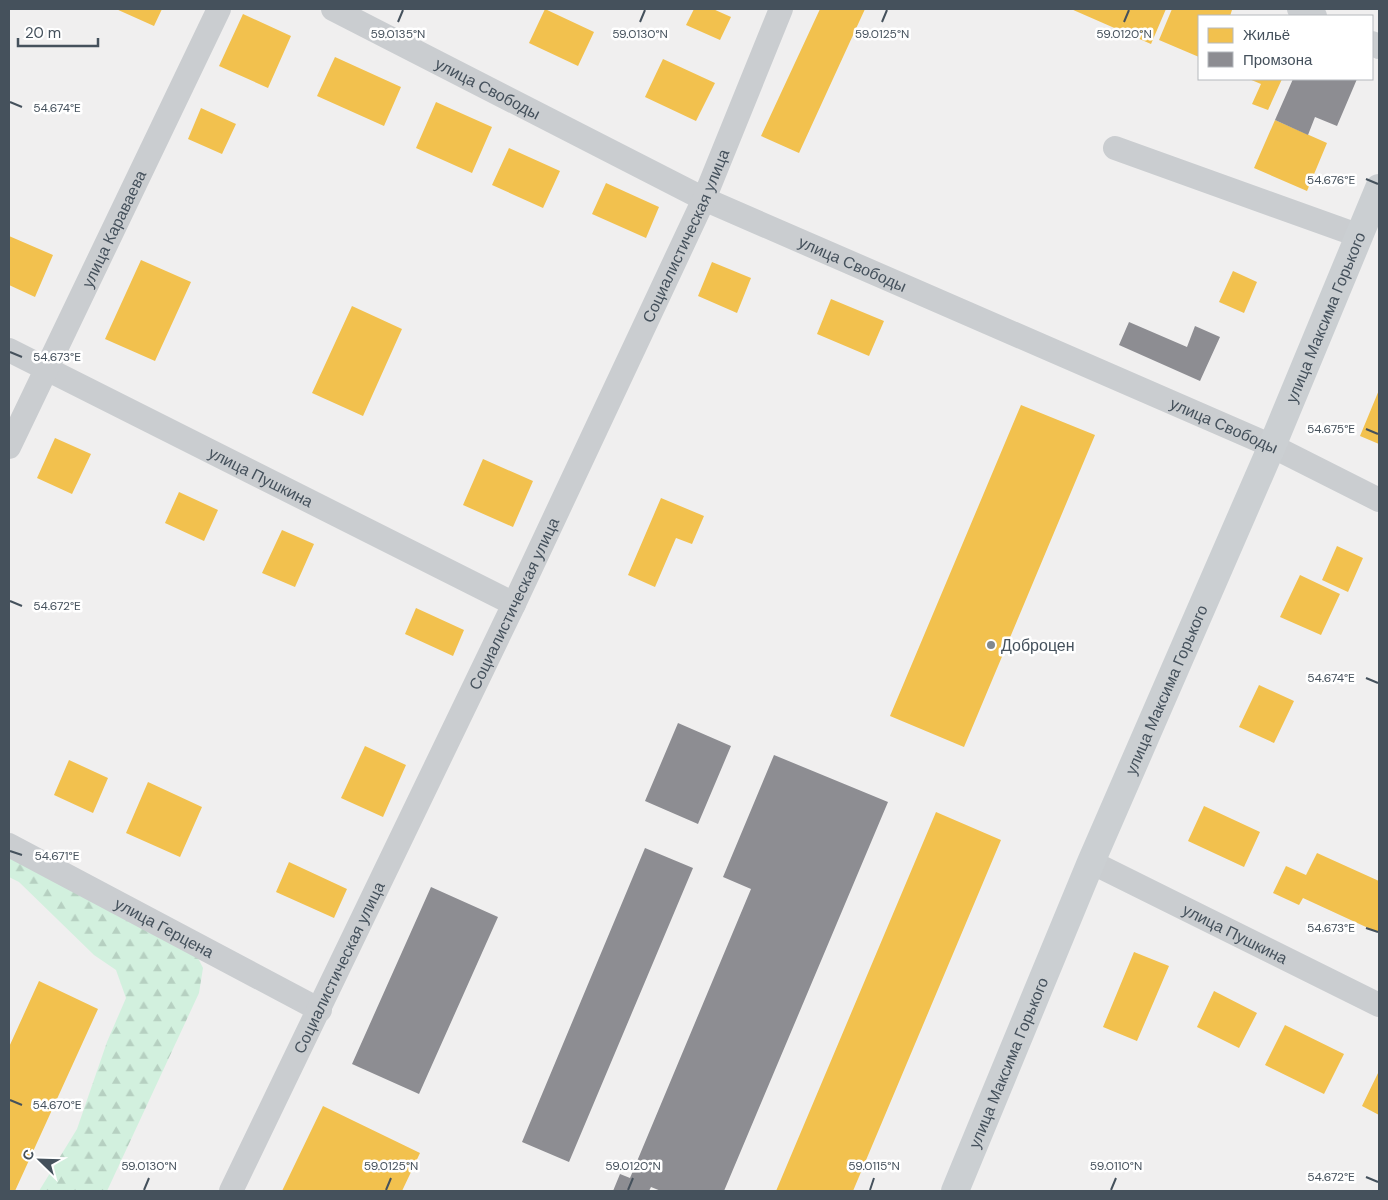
<svg xmlns="http://www.w3.org/2000/svg" width="1388" height="1200" viewBox="0 0 1388 1200" font-family="'DM Sans',sans-serif">
<defs>
<pattern id="forest-firs" width="22" height="20" patternUnits="userSpaceOnUse" patternTransform="scale(1.25)"><rect width="22" height="20" fill="#d2f0de"/><path d="M5 1l3.5 6h-7zM16 11l3.5 6h-7z" fill="#b6d0c1"/></pattern>
</defs>
<rect width="100%" height="100%" fill="#f0efef"/>
<path fill="url(#forest-firs)" d="M9,850L192,946L203,968L199,993L107,1191H39L77,1129L107,1042L126,998L116,970L94,955L19,882L9,877Z"/>
<path fill="#f2c14e" d="M116,9H162L154,26Z
M545,9L594,32L578,66L529,43Z
M694,9H713L731,17L720,40L686,25Z
M820,9H865L799,153L761,136Z
M1071,9H1166L1151,44Z
M1172,9H1229L1232,10L1230,16H1199V57L1159,40Z
M243,14L291,36L268,88L219,66Z
M335,57L401,87L384,126L317,96Z
M663,59L715,83L696,121L645,97Z
M1249,79H1282L1268,110L1252,104L1261,84Z
M436,102L492,127L472,173L416,148Z
M201,108L236,124L222,154L188,139Z
M1275,120L1327,143L1307,191L1254,168Z
M509,148L560,171L543,208L492,185Z
M606,183L659,207L646,238L592,214Z
M9,236L53,255L35,297L9,285Z
M141,260L191,282L155,361L105,339Z
M712,262L751,278L737,313L698,296Z
M1233,271L1257,282L1244,313L1219,302Z
M831,299L884,321L869,356L817,334Z
M352,306L402,329L363,416L312,393Z
M1379,390V444L1360,436Z
M1021,405L1095,435L964,747L890,716Z
M55,438L91,454L72,494L37,478Z
M483,459L533,481L513,527L463,505Z
M179,492L218,510L204,541L165,523Z
M661,498L704,516L692,544L676,538L655,587L628,575Z
M282,530L314,544L295,587L262,573Z
M1337,546L1363,558L1348,592L1322,580Z
M1300,575L1340,594L1321,635L1280,617Z
M416,608L464,630L453,656L405,634Z
M1259,685L1294,701L1274,743L1239,727Z
M365,746L406,765L383,817L341,798Z
M69,760L108,778L93,813L54,795Z
M148,782L202,807L180,857L126,833Z
M1204,806L1260,832L1244,867L1188,841Z
M936,812L1001,840L853,1191H776Z
M1317,853L1379,881V933L1303,898L1299,905L1273,893L1286,866L1306,875Z
M289,862L347,889L334,918L276,892Z
M1134,952L1169,966L1137,1041L1103,1027Z
M39,981L98,1009L15,1191H9V1047Z
M1214,991L1257,1013L1239,1048L1197,1027Z
M1285,1025L1344,1054L1324,1094L1265,1065Z
M1379,1071V1115L1362,1106Z
M323,1106L420,1153L402,1191H282Z"/>
<path fill="#8d8d92" d="M1293,79H1357L1337,126L1315,117L1308,135L1275,120Z
M1129,322L1187,347L1195,326L1220,337L1200,381L1119,345Z
M678,723L731,746L698,824L645,801Z
M774,755L888,802L724,1191H661L651,1187L649,1191H613L620,1174L630,1178L751,889L723,877Z
M645,848L693,868L569,1162L522,1142Z
M431,887L498,917L419,1094L352,1064Z"/>
<g fill="none" stroke-linecap="round" stroke-linejoin="round">
<g stroke="#cacdd0" stroke-width="24">
<path id="s1" d="M333,9L704,199L1272,446L1379,500"/>
<path d="M1299,9L1315,16"/>
<path d="M1372,43L1379,47"/>
<path d="M1115,148L1360,236"/>
<path id="s2" d="M9,350L514,604"/>
<path id="s3" d="M9,447L219,9"/>
<path id="s4" d="M9,845L320,1010"/>
<path id="s5" d="M1091,862L1379,1005"/>
<path id="s6" d="M231,1191L514,604L704,199L781,9"/>
</g>
<path stroke="#cbcfd2" stroke-width="28" id="s7" d="M955,1191L1091,862L1272,446L1379,188"/>
</g>
<path fill="none" stroke="#45515c" stroke-width="2" d="M398,22L403,10M640,22L645,10M882,22L887,10M1124,22L1129,10M10,102L22,107M1366,179L1378,184M10,352L22,357M1366,429L1378,434M10,601L22,606M1366,678L1378,683M10,851L22,855M1366,928L1378,932M10,1100L22,1105M1366,1177L1378,1182M144,1190L149,1178M386,1190L391,1178M628,1190L633,1178M870,1190L874,1178M1111,1190L1116,1178"/>
<circle fill="#81888f" stroke="#fff" stroke-width="2" cx="991" cy="645" r="5"/>
<g text-anchor="middle" dominant-baseline="central" stroke-width="5" stroke-linejoin="round" paint-order="stroke">
<g font-size="16" fill="#45515c" stroke="#fff">
<text stroke="none"><textPath href="#s1" startOffset="174">улица Свободы</textPath></text>
<text stroke="none"><textPath href="#s3" startOffset="242">улица Караваева</textPath></text>
<text stroke="none"><textPath href="#s6" startOffset="1058">Социалистическая улица</textPath></text>
<text stroke="none"><textPath href="#s1" startOffset="579">улица Свободы</textPath></text>
<text stroke="none"><textPath href="#s7" startOffset="949">улица Максима Горького</textPath></text>
<text stroke="none"><textPath href="#s1" startOffset="984">улица Свободы</textPath></text>
<text stroke="none"><textPath href="#s2" startOffset="282">улица Пушкина</textPath></text>
<text stroke="none"><textPath href="#s6" startOffset="652">Социалистическая улица</textPath></text>
<text stroke="none"><textPath href="#s7" startOffset="544">улица Максима Горького</textPath></text>
<text stroke="none"><textPath href="#s4" startOffset="176">улица Герцена</textPath></text>
<text stroke="none"><textPath href="#s5" startOffset="161">улица Пушкина</textPath></text>
<text stroke="none"><textPath href="#s6" startOffset="248">Социалистическая улица</textPath></text>
<text stroke="none"><textPath href="#s7" startOffset="139">улица Максима Горького</textPath></text>
</g>
<g font-size="16" fill="#45515c" stroke="#fff" text-anchor="start">
<text x="1001" y="645">Доброцен</text>
</g>
</g>
<g font-size="12" text-anchor="middle" fill="#45515c" stroke="#fff" stroke-width="5" stroke-linejoin="round" paint-order="stroke">
<text x="398" y="38">59.0135°N</text>
<text x="640" y="38">59.0130°N</text>
<text x="882" y="38">59.0125°N</text>
<text x="1124" y="38">59.0120°N</text>
<text x="57" y="112">54.674°E</text>
<text x="1331" y="184">54.676°E</text>
<text x="57" y="361">54.673°E</text>
<text x="1331" y="433">54.675°E</text>
<text x="57" y="610">54.672°E</text>
<text x="1331" y="682">54.674°E</text>
<text x="57" y="860">54.671°E</text>
<text x="1331" y="932">54.673°E</text>
<text x="57" y="1109">54.670°E</text>
<text x="149" y="1170">59.0130°N</text>
<text x="391" y="1170">59.0125°N</text>
<text x="633" y="1170">59.0120°N</text>
<text x="874" y="1170">59.0115°N</text>
<text x="1116" y="1170">59.0110°N</text>
<text x="1331" y="1181">54.672°E</text>
</g>
<rect width="1388" height="1200" fill="none" stroke="#45515c" stroke-width="20"/>
<rect x="1198" y="15" width="175" height="65" fill="#ffffff" stroke="#b5b9be"/>
<rect x="1208" y="28" width="25" height="15" fill="#f2c14e" stroke="#b5b9be"/>
<text x="1243" y="40" font-size="15" fill="#45515c">Жильё</text>
<rect x="1208" y="52" width="25" height="15" fill="#8d8d92" stroke="#b5b9be"/>
<text x="1243" y="65" font-size="15" fill="#45515c">Промзона</text>
<g transform="translate(40 1160) rotate(293)" stroke="#ffffff" stroke-width="4" paint-order="stroke">
<path d="M0-4L9 19L0 12L-9 19Z" fill="#45515c"/>
<text y="-8" font-size="14" font-weight="bold" text-anchor="middle" fill="#45515c">С</text>
</g>
<path d="M18 38v8h80v-8" fill="none" stroke="#45515c" stroke-width="2.5"/>
<text x="25" y="38" font-size="15" fill="#45515c" stroke="#ffffff" stroke-width="4" paint-order="stroke">20 m</text>
</svg>
